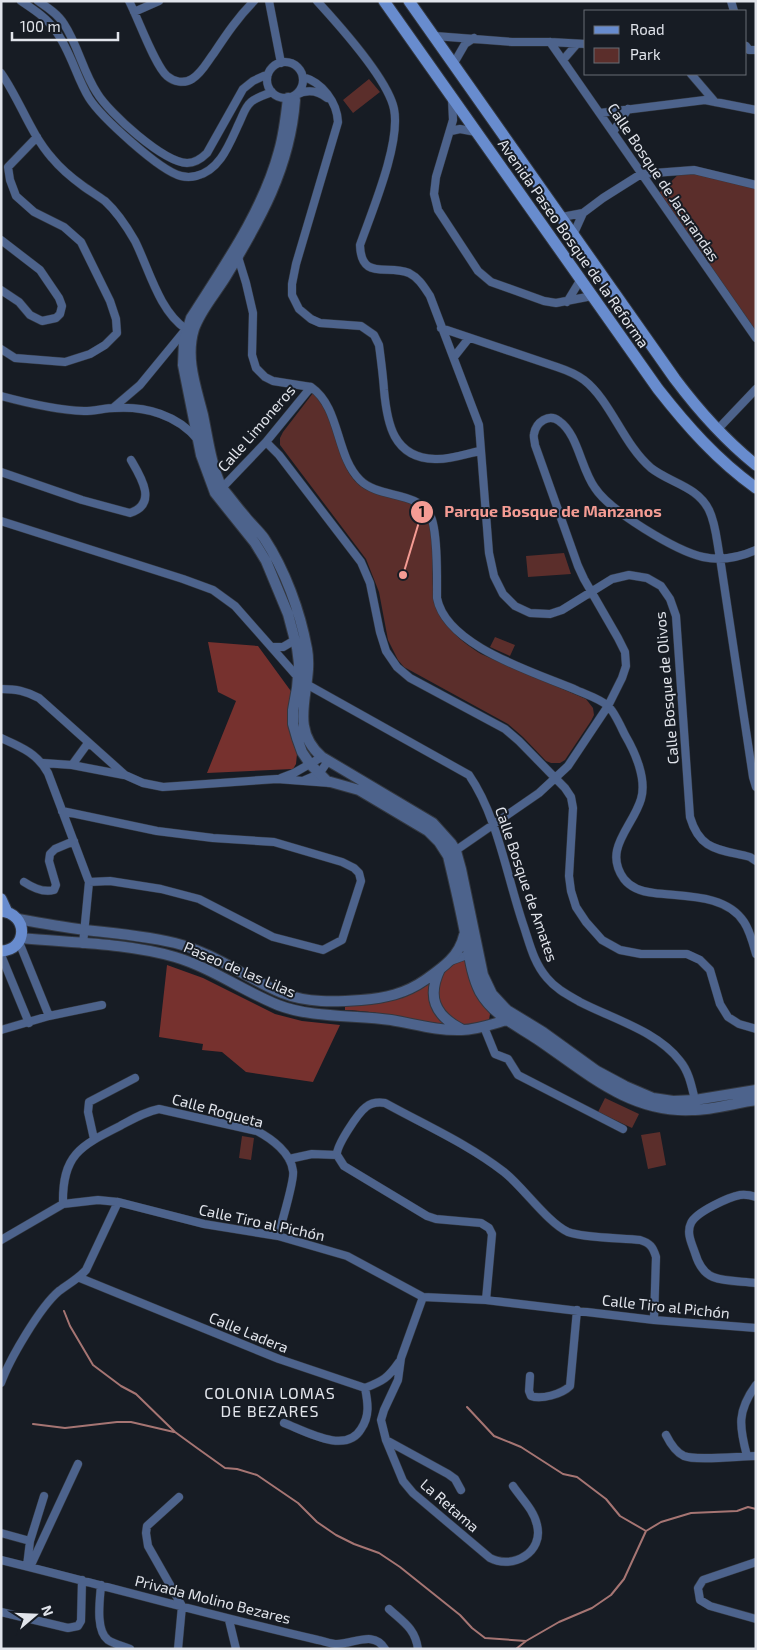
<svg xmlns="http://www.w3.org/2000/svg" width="757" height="1650" viewBox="0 0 757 1650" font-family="'Exo 2',sans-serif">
<rect width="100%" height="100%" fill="#171c24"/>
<path fill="#5b2e2b" d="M369,79L380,92L353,113L343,100Z
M683,170L756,187V338L656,196Z
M313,393C337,414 334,459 356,482C374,501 414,494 427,517C436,535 430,582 435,604C442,626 462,642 481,654L586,699L593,708L594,715L591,721L565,760L560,763H551L546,761L523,737L508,724L404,667L398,660L388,640L379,592L366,559L280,445V438L283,432Z
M564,553L571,574L528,577L526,556Z
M495,637L515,645L510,656L490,647Z
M605,1098L639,1114L632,1128L598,1112Z
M660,1132L666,1165L648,1169L641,1135Z
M242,1136L254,1138L251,1160L239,1158Z"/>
<path fill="#76312e" d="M208,642L258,646L293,694L297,754L296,764L293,769L207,773L236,701L218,692Z
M467,959L490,1014L489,1020L465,1027C447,1017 434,1006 440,983C441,977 444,970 449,966C453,962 461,961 467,959Z
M167,965L203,978L275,1014L302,1021L340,1025L313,1082L246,1072L222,1052L202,1050L203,1044L159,1037Z
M431,980L446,1024C412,1021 379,1011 345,1010V1005Z"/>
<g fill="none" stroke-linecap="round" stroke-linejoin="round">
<path stroke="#a67573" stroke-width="2" d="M64,1311L70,1326L93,1365L121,1386L136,1394L175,1432L197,1448L225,1468L237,1469L257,1475L298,1503L317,1522L336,1535L354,1544L379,1553L400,1567L460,1615L472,1628L485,1638L526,1641
M467,1407L494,1436L521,1447L563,1474L577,1477L606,1499L620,1516L646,1531
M33,1424L65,1428L117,1422H131L174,1432
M516,1649L526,1641L559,1622L592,1608L611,1595L624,1579L646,1531L661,1522L691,1513L737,1511L748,1507L756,1509"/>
<defs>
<path id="minor" d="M21,1C33,9 47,18 55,30C71,51 76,77 89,98C101,117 160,171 181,176C185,177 192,177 196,176C221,170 230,142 240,121C243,115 245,107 251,102C257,97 265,95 272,92
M38,1C47,7 58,14 64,24C78,45 83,72 97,93C109,113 163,162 187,163C195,163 201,159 207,153L243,89L253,81L268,74
M129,1C138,18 155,66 167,76C174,82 184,84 192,79C202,73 207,62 214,53C226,35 238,17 254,1
M269,1L281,63
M317,1C339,25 388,79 394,109C401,143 372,211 360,245C361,281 387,264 409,273C419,278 424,287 430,296L479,425L489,553L494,576L503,594L515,606L530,613L550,614L562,610L612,579L629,575L647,578L661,586L670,599L676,616L690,817C700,851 719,849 750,857L756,861
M731,1L734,11
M134,12L159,1
M435,36L512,42H550L586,44
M550,42L756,338
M746,46L749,50H756
M563,60L576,45
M267 80a18 18 0 1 1 36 0a18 18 0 1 1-36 0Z
M454,63L465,44L474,38
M1,73C20,100 30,133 52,158C61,169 72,178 83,186C90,191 98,196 105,201C117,212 127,227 135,241C149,269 159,311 186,329L140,385L113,408
M691,74L715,102
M303,77C322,82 337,102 338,122L296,264L292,284V295L299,309L311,319L320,323L361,326L374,335L379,345C381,360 383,375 384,390C387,423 393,458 435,459C450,460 465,454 480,451
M296,95C307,89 317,90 327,98
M452,99L453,120L436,177L434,194L438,210L478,271L491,282L544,301L556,303L592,296
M600,113L705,100L756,110
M451,131L460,129L476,132
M613,132L628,109
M562,217L583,213
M574,233L583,213L603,198L641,174L694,170L756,185
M1,240L40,270L59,298L62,306L60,314L56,318L42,321L30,315L19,302L1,290
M238,257L246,283L253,313L252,355L256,368L265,377L273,381L311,387C341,408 335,455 360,480C379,499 416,490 430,515C438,529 437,580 437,598C446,646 534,672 574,689C584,694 599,698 608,706C614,711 621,727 625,735C635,752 647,779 641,799C633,827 602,849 624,879C631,888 644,892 654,893C684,897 726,894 744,922C750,931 753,943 756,954
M567,302L581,279
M441,328L557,367C566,370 576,374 584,380C611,401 623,444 651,468C670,483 697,486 709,510C716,524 717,543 720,558L753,777L756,787
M1,349L15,358L65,362L90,354L105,345L117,333L116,319L110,301L81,242L64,227L34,212L16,196L10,180L8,167L37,137
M454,357L469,338
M1,396C27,403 57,410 84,411C95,411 105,408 115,408C145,406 178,415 198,440
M717,430L756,389
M266,442L279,455L361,562L370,583L380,632L386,651L397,667L410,678L505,729L519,741L565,788L571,797L573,808L569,876L571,891L576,907L586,922L602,940L620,950L641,954H687L700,960L710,970L720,1004L728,1017L739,1024L756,1029
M1,472L82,500L130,513C158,504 141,477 131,460
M222,488L266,442L311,387
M1,521L183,579L213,590L235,606L295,674L308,685L469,775C498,817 507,878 524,927C530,945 534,963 547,978C556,989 568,995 580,1002C613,1019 657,1031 680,1061C690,1073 692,1089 696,1104
M272,647H283L295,640
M1,689C16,689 26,691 39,698L125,775L143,783L163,787L277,779L330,783
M1,738C21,747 37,753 48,773L89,882L83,944
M43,763L72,765L88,743
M72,765L124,775
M281,778L294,773L322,757
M305,780L319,774L328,761
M62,811L157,831L213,838L274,842L342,862L354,868L359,873L361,881L342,940L323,950L273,937L199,899L161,889L110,881L89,882
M452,853L539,793L568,766L608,706L622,678L626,666L625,652L618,638L584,579L578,566L535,445C535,442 533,437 534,434C536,422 549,413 559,421C578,434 581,469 595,488C610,511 676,551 703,557C721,561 740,557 756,550
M24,882C33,888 43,893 54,890L56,885L49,861L50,854L55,849L74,841
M19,942L49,1016
M1,955L29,1023
M448,962L473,953
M484,1027L495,1054L508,1059L518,1075L623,1129
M1,1030L49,1016L102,1005
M94,1139L88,1112L89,1102L135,1078
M337,1155C336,1146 358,1113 366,1107C371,1103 378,1102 385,1103C425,1125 468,1144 504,1172C523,1187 548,1223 568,1232C583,1238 623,1238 640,1240C650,1243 653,1247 656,1257L654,1320
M337,1155L344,1166L427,1216L436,1219L481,1223L489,1228L492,1234L486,1300
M289,1159L312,1154L337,1155
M756,1197C750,1195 746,1194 740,1195C729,1197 696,1212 691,1223C686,1233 692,1244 695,1253C698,1263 703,1273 713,1277C726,1282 742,1281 756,1283
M63,1204C62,1155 80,1146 120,1126C133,1119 144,1112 159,1109L257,1131C272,1139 291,1153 293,1171C295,1179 281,1225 278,1236
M1,1240L63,1204L98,1200L118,1202L204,1224L278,1236L347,1256L423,1297L486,1300L654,1320L756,1328
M80,1278L279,1359L365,1388C383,1381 388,1378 399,1362
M423,1297L401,1358L398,1380L384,1410L381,1420L386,1440L403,1481L413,1493L490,1558C513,1570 544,1552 537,1525C534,1510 521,1498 513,1486
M530,1376L529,1391L531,1396C541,1400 562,1394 570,1386L577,1310
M1,1383C9,1360 40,1307 59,1291C68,1284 78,1279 86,1270L118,1202
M284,1423C305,1431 346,1455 361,1429C370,1416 368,1403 365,1388
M666,1435C670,1443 675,1452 684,1456C696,1461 740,1456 756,1456
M386,1440L448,1474L455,1479L461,1490
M747,1456C739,1426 737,1411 756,1385
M1,1533L30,1541
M1,1560C107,1586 212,1616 318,1640C324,1641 331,1644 337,1644C354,1644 374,1630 385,1649
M756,1562L703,1580L698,1588L700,1600L710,1606L756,1619
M27,1566L30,1541L44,1496
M30,1567L78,1464
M101,1585C100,1599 95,1630 108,1640C114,1644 123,1646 130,1649
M389,1609C403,1622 415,1628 418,1649
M1,1612L68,1628L78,1626L81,1621L82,1580
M229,1620L236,1649
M178,1649L182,1606L148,1546L146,1533L147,1526L179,1497"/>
<path id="tertiary" d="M288,98C286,116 284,134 279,151C263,211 224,266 191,318L184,341L183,365L201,455L215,493L255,543L266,561L288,614L297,648L299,664L297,688L293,710V724L297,738L302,752L310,764L327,781L359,790L428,831L439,842L448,856C454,881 460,907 465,933C469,953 471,974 480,992C493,1015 516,1025 537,1039C586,1072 629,1113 692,1110C713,1110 735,1103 756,1100
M295,100C290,168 260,220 225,278C215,294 200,311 194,329C185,358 196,387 203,415C208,439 211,465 222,488C230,497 236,506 244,515C250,523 258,530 264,538C285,570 300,611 307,649C314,688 286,726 322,757L433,823L451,843L456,851L461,869L483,975L492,994L507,1010L543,1032L597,1071L625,1086L653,1098L673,1101L695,1100L756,1090
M18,919C40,923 63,927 85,930C115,933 146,936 175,943C214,953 246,978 282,993C307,1003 335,1002 361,1000C385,998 405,994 425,980C442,968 459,957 464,935
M21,938C72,943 126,943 175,957C212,968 243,991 278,1005C311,1018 355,1015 391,1020C415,1024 437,1031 462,1030C477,1030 492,1024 507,1020
M440,969C427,996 434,1015 461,1029"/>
<path id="secondary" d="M384,1L658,389C687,426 717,460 756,488
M409,1L675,379C699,411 725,440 756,465
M1,899L7,912
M1,911C29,914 28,950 1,951"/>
</defs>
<use href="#minor" stroke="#333840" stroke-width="9"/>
<use href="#tertiary" stroke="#333840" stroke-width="12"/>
<use href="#secondary" stroke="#333840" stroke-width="13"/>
<use href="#minor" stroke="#4d638c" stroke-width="8"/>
<use href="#tertiary" stroke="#4d638c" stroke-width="10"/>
<use href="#secondary" stroke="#688cce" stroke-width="11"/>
</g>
<g text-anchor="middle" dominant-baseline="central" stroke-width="4" stroke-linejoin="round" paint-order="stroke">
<g font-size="15" fill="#e1e4eb" stroke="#171c24">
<text transform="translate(664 182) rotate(56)">Calle Bosque de Jacarandas</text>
<text transform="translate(574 243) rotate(55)">Avenida Paseo Bosque de la Reforma</text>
<text transform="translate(256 428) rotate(-49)">Calle Limoneros</text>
<text transform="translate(666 688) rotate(-95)">Calle Bosque de Olivos</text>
<text transform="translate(527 884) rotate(71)">Calle Bosque de Amates</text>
<text transform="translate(240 969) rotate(23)">Paseo de las Lilas</text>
<text transform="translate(218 1110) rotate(15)">Calle Roqueta</text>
<text transform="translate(262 1222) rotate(12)">Calle Tiro al Pichón</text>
<text transform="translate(666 1306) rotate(6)">Calle Tiro al Pichón</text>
<text transform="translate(249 1332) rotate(22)">Calle Ladera</text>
<text transform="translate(450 1505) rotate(41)">La Retama</text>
<text transform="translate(213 1599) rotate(14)">Privada Molino Bezares</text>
</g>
<g font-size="16" letter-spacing="1" fill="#e1e4eb" stroke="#171c24">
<text x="270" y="1392">COLONIA LOMAS<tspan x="270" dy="18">DE BEZARES</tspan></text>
</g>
</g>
<path fill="none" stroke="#f59c94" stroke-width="2" d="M403 575L422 512"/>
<g fill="#f59c94" stroke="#171c24" stroke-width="2">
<circle cx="403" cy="575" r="5"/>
<circle cx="422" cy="512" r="12"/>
</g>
<g font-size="15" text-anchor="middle" font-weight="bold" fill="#111">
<text x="422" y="517">1</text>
</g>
<g font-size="16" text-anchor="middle" font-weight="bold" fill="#f59c94" stroke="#171c24" stroke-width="4" stroke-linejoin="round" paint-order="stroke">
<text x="553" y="517">Parque Bosque de Manzanos</text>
</g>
<rect width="757" height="1650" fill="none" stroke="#e1e4eb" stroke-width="5"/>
<rect x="584" y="10" width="162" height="65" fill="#171c24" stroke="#686c74"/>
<rect x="594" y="26" width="25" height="8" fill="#688cce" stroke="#686c74"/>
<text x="630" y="35" font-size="15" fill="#e1e4eb">Road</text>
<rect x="594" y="48" width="25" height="15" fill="#5b2e2b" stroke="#686c74"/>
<text x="630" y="60" font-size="15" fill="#e1e4eb">Park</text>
<g transform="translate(35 1615) rotate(71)" stroke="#171c24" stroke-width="4" paint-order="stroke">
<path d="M0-4L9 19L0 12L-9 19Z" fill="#e1e4eb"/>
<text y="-8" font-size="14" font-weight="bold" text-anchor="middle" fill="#e1e4eb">N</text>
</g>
<path d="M12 32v8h106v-8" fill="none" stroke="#e1e4eb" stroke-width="2.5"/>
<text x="20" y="32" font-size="15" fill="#e1e4eb" stroke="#171c24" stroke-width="4" paint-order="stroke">100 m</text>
</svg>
